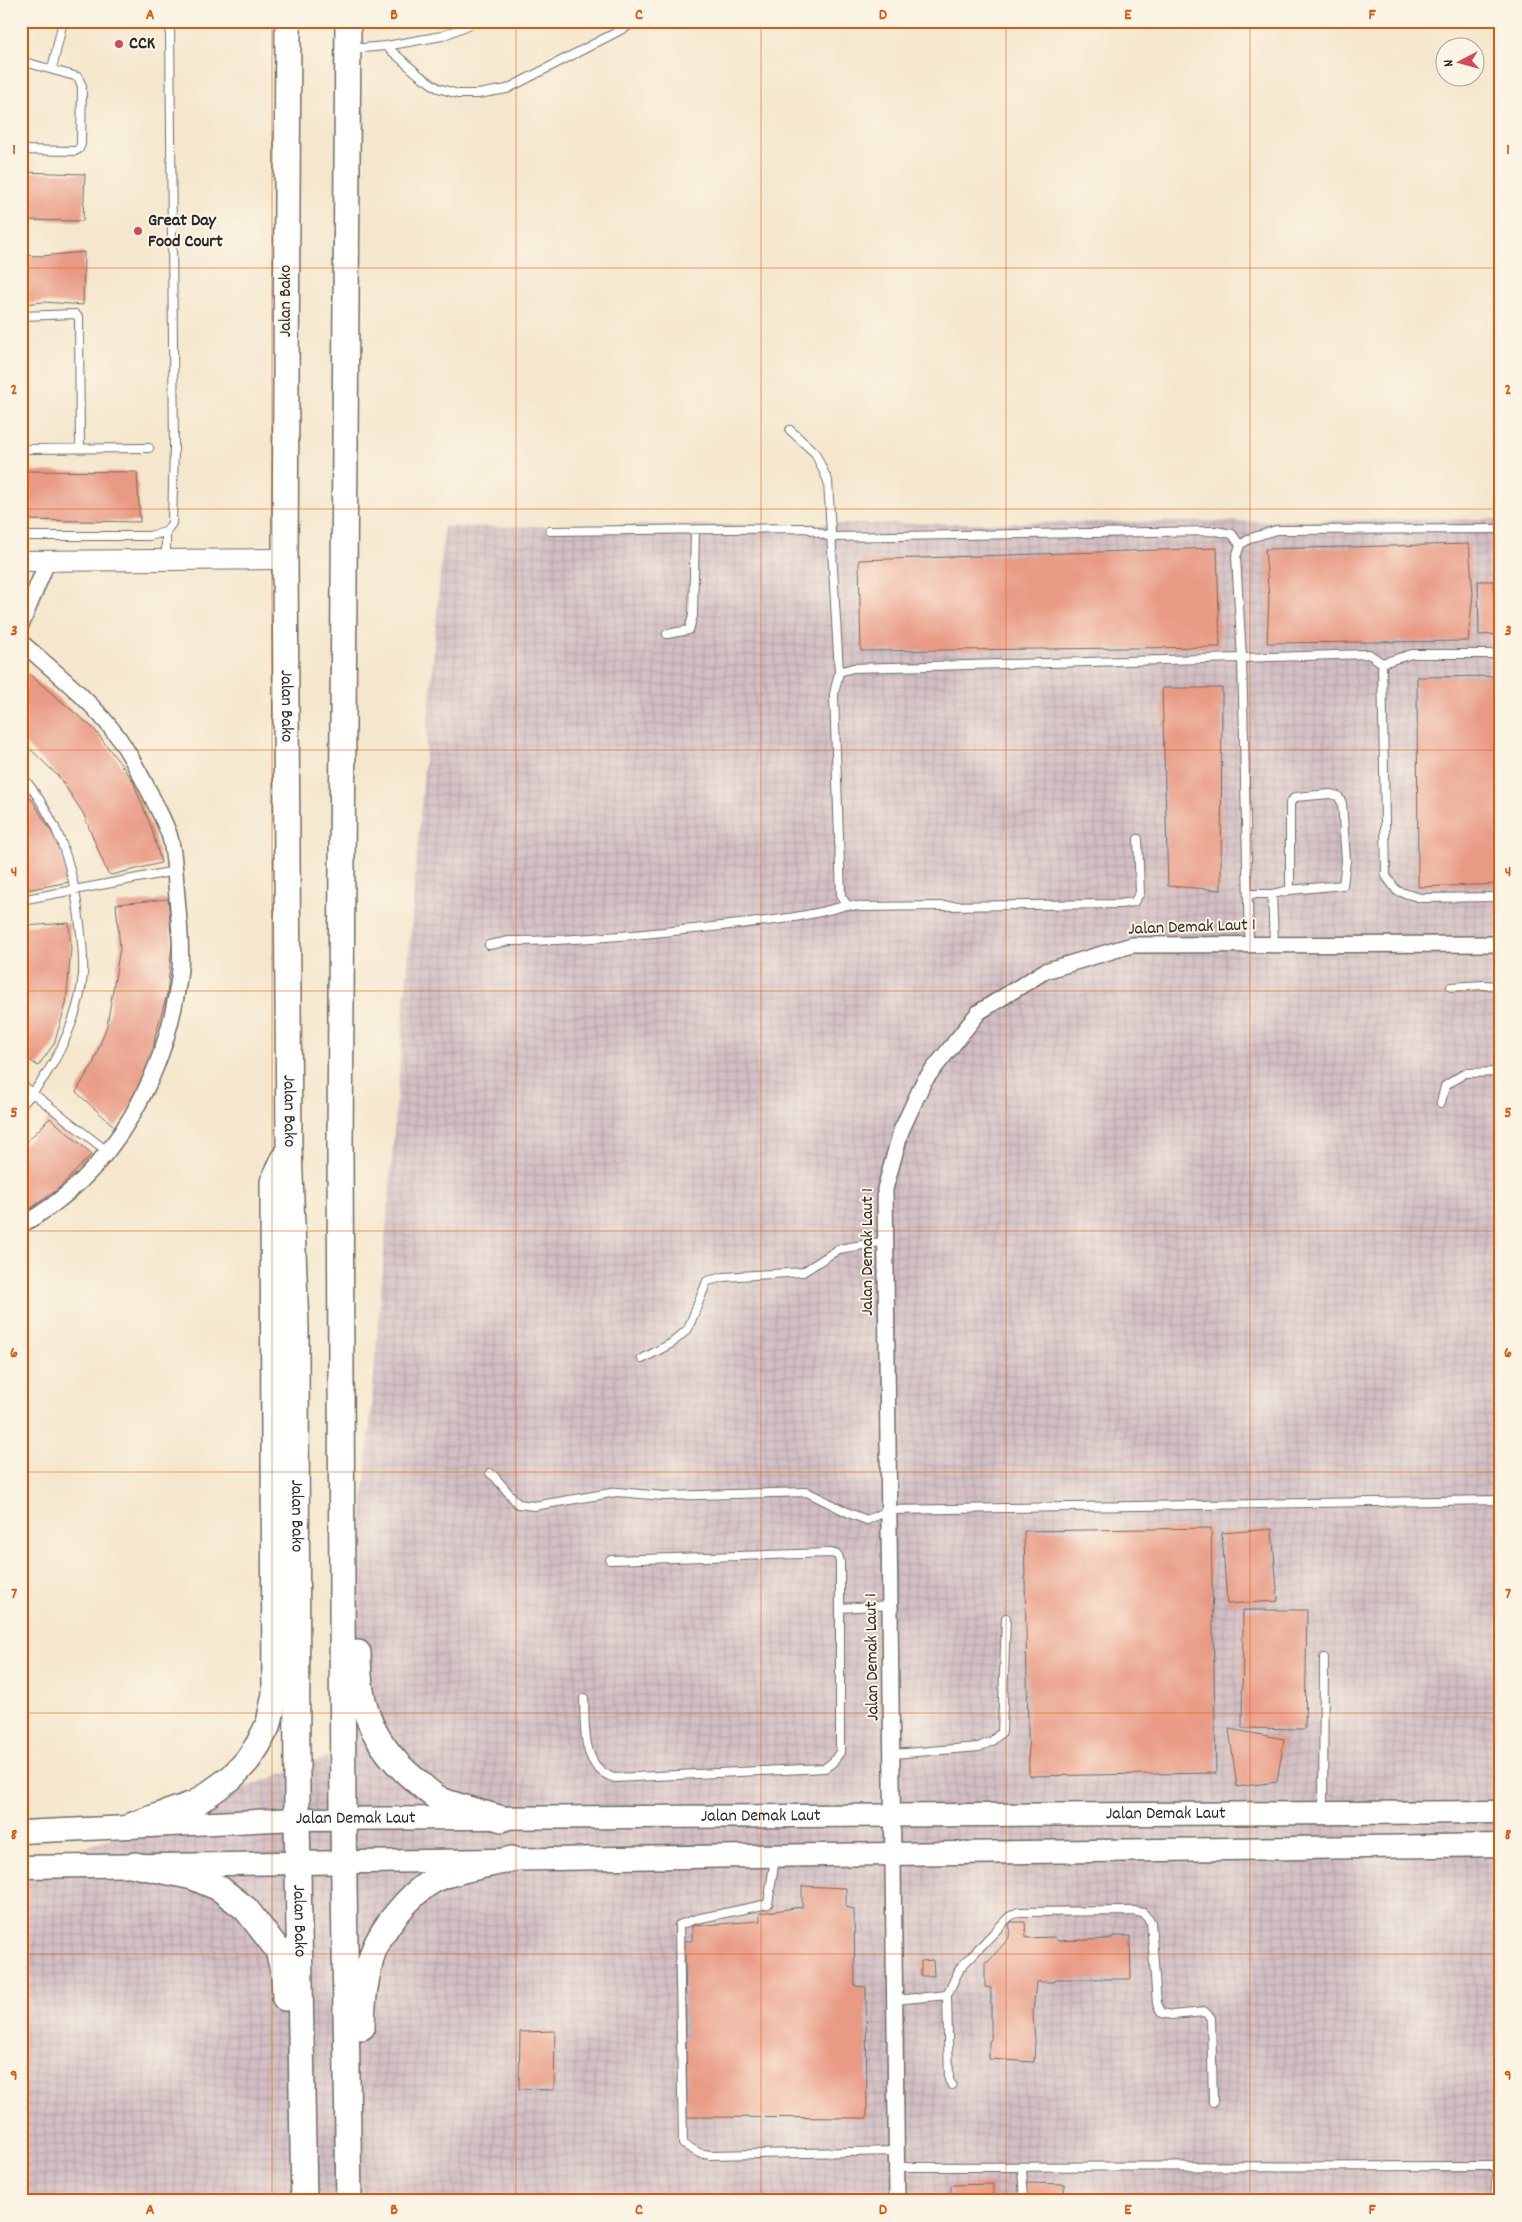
<svg xmlns="http://www.w3.org/2000/svg" width="1522" height="2222" viewBox="0 0 1522 2222" font-family="Dekko,sans-serif">
<defs>
<pattern id="industrial-grid" width="8" height="8" patternUnits="userSpaceOnUse" patternTransform="scale(1.25)"><rect width="8" height="8" fill="#d2bec3"/><path d="M0 4h8M4 0v8" fill="none" stroke="#b4a3a8"/></pattern>
</defs>
<rect width="100%" height="100%" fill="#fcf5e5"/>
<filter id="ink" filterUnits="userSpaceOnUse"><feTurbulence type="fractalNoise" baseFrequency=".02" numOctaves="2"/><feDisplacementMap in="SourceGraphic" scale="10" xChannelSelector="R" yChannelSelector="G"/><feConvolveMatrix kernelMatrix="1 2 1 2 8 2 1 2 1" color-interpolation-filters="sRGB"/></filter>
<filter id="wash" filterUnits="userSpaceOnUse"><feTurbulence type="fractalNoise" baseFrequency=".0096" numOctaves="4" result="noise"/><feDisplacementMap in="SourceGraphic" scale="20" xChannelSelector="R" yChannelSelector="G"/><feGaussianBlur stdDeviation="1.12" result="paint"/><feColorMatrix in="noise" values="0 0 0 0 0 0 0 0 0 0 0 0 0 0 0 0 0 1.4 0 .05"/><feComposite in="paint" operator="in"/></filter>
<g filter="url(#wash)">
<rect width="100%" height="100%" fill="#f4e7cd"/>
<path fill="url(#industrial-grid)" d="M1501,519V2201H21V1871L343,1751L444,527Z"/>
<g id="blocks">
<path fill="#e89a84" d="M21,172L85,174L83,221L21,220Z
M84,252L83,305L44,302L21,304V255L41,256Z
M24,471L137,472L140,522L24,520Z
M1469,544L1473,594L1468,641L1267,643L1269,598L1265,549Z
M1217,548L1220,647L861,651L859,560Z
M1478,581H1493L1496,620H1501V634L1479,635Z
M28,673L94,729L132,779L152,829L161,863L111,875L107,872L83,813L59,777L21,740V686Z
M1501,676V884L1418,887L1417,677Z
M1162,688H1222L1221,890L1168,886Z
M21,791L32,800L60,846L69,882L21,891Z
M168,899L172,944L167,994L155,1037L149,1084L115,1127L76,1092L93,1064L107,1025L120,948L116,904Z
M69,923L71,949L66,1004L54,1044L38,1066L21,1054V991L24,983L26,952L24,926Z
M50,1118L92,1154L57,1190L21,1215V1148Z
M1211,1528L1216,1773L1029,1776L1024,1531Z
M1272,1529L1278,1601L1227,1604L1222,1533Z
M1243,1610H1307L1305,1729L1242,1728Z
M1229,1729L1284,1739L1277,1782L1237,1787Z
M802,1886L846,1888V1907L854,1909L855,1986L866,1987L867,2118L687,2117L685,1941H692V1926L760,1921V1913L802,1907Z
M1010,1922H1025L1026,1938L1054,1937L1058,1941L1111,1939L1113,1936H1130L1131,1979H1055V1982H1036L1033,2013L1035,2041L1034,2062L989,2059V2041L991,2040V1988L985,1987V1962H988L1009,1938Z
M933,1960L934,1976H921V1961Z
M555,2031L554,2090L519,2089L520,2032Z
M1027,2183L1064,2184L1065,2201H1027Z
M993,2184V2201H951V2185Z
M1217,2194V2201H1112V2197Z"/>
</g>
</g>
<g filter="url(#ink)">
<use href="#blocks" fill-opacity="0" stroke="#716d64" stroke-width="1"/>
<g fill="none" stroke-linecap="round" stroke-linejoin="round">
<defs>
<path id="service" d="M386,46L419,75L438,88L458,94H478L507,89L638,21
M350,49L386,46L442,36L478,21
M21,61L78,77L82,86L81,144L79,149L75,151L21,150
M52,69L63,21
M21,316L75,314L79,318L80,448
M790,430L815,453L828,481L839,672L834,694L841,896L847,905L863,907L1120,904L1134,902L1140,893L1138,839
M21,449L149,448
M1501,529L1276,530L1251,538L1240,545L1236,557L1242,658L1369,654L1382,663L1386,876L1397,891L1421,898L1501,897
M550,531L807,528L830,537L1216,531L1232,534L1240,545
M166,532V560
M21,536H149L166,532L172,523L174,448L170,28L168,21
M667,634L689,630L693,616L695,530
M1382,663L1412,654H1501
M839,672L853,668L1242,658L1249,944
M21,775C59,819 74,869 80,925C82,941 84,957 83,974C79,1020 53,1073 21,1106
M1248,894H1272L1290,890L1343,885L1346,861L1342,803L1338,796L1330,794L1295,797L1290,803V890
M1272,894L1274,944
M21,900L175,871
M489,945L509,941C583,941 657,933 730,925C770,921 808,917 847,905
M1451,987L1483,985L1501,986
M21,1084L108,1152
M1441,1103L1445,1086L1465,1073L1501,1072
M642,1359L672,1343L688,1329L707,1281L724,1277L803,1272L839,1249L886,1241
M490,1473L494,1476L518,1504L534,1506L617,1492L664,1496L807,1492L851,1514L867,1520L889,1510L1501,1500
M610,1560L831,1553L838,1555L840,1562V1608
M584,1698C585,1720 582,1754 600,1770C604,1774 610,1776 614,1778L825,1768L833,1762L840,1752V1608L891,1605
M893,1754L979,1747L992,1741L1002,1732L1006,1618
M1323,1811L1324,1658
M775,1858L768,1904L696,1919L679,1925L683,2144L699,2153L710,2155L897,2151
M947,1995L960,1968L1009,1917L1018,1912L1133,1911L1143,1913L1151,1922L1157,2004L1162,2013L1172,2015L1205,2012L1211,2018L1213,2102
M895,2000L947,1995L949,2080L952,2085
M897,2167L1501,2166
M1022,2168L1024,2201
M1495,2201L1497,2167"/>
<path id="minor" d="M21,625L48,560
M21,642C55,672 91,700 118,737C130,754 140,774 150,793C156,806 164,820 169,834C175,853 175,877 177,897C179,921 182,945 180,969C169,1071 114,1175 21,1225
M897,2201L885,1189L901,1131L924,1081L979,1012L1045,971L1132,945L1501,944"/>
<path id="tertiary" d="M21,561L285,559"/>
<g id="secondary">
<path id="s1" d="M21,1832L297,1819L1501,1812"/>
<path d="M21,1867L1501,1845"/>
</g>
<g id="primary">
<path id="s2" d="M288,21L285,559L289,1149L296,1327L297,1819L304,2201"/>
<path d="M348,21L340,1145L343,1820L349,2201"/>
<path d="M358,1653C358,1707 373,1745 415,1780C424,1787 433,1797 443,1801C462,1808 483,1813 502,1819"/>
<path d="M133,1825L196,1803L232,1777L247,1761L258,1745L269,1723L275,1694L273,1182L284,1159"/>
<path d="M135,1865L193,1877L219,1888L246,1909L278,1950L284,1975L285,1998"/>
<path d="M362,2027C362,2004 365,1981 371,1959C378,1932 410,1893 434,1880C455,1869 488,1865 512,1859"/>
</g>
</defs>
<use href="#service" stroke="#716d64" stroke-width="10"/>
<use href="#minor" stroke="#716d64" stroke-width="18"/>
<use href="#tertiary" stroke="#716d64" stroke-width="22"/>
<use href="#secondary" stroke="#716d64" stroke-width="25"/>
<use href="#primary" stroke="#716d64" stroke-width="28"/>
<use href="#service" stroke="#fff" stroke-width="8"/>
<use href="#minor" stroke="#fff" stroke-width="15"/>
<use href="#tertiary" stroke="#fff" stroke-width="20"/>
<use href="#secondary" stroke="#fff" stroke-width="22"/>
<use href="#primary" stroke="#fff" stroke-width="25"/>
</g>
</g>
<path fill="none" stroke="#df570e" stroke-width="1" stroke-opacity="0.55" d="M272,21V2201M516,21V2201M761,21V2201M1006,21V2201M1250,21V2201M21,268H1501M21,509H1501M21,750H1501M21,991H1501M21,1231H1501M21,1472H1501M21,1713H1501M21,1954H1501"/>
<g fill="#d1495b" stroke="#fcf5e5" stroke-width="2">
<circle cx="119" cy="44" r="5"/>
<circle cx="138" cy="231" r="5"/>
</g>
<g text-anchor="middle" dominant-baseline="central" stroke-width="4" stroke-linejoin="round" paint-order="stroke">
<g font-size="18" font-weight="bold" fill="#2b2b2b" stroke="#fcf5e5" text-anchor="start">
<text x="129" y="44">CCK</text>
<text x="148" y="221">Great Day<tspan x="148" dy="21">Food Court</tspan></text>
</g>
<g font-size="18" fill="#2b2b2b" stroke="#fcf5e5">
<text transform="translate(286 301) rotate(-90)">Jalan Bako</text>
<text stroke="none"><textPath href="#s2" startOffset="685">Jalan Bako</textPath></text>
<text transform="translate(1192 928) rotate(-2)">Jalan Demak Laut 1</text>
<text stroke="none"><textPath href="#s2" startOffset="1090">Jalan Bako</textPath></text>
<text transform="translate(868 1252) rotate(-90)">Jalan Demak Laut 1</text>
<text stroke="none"><textPath href="#s2" startOffset="1495">Jalan Bako</textPath></text>
<text transform="translate(873 1657) rotate(-91)">Jalan Demak Laut 1</text>
<text stroke="none"><textPath href="#s1" startOffset="1145">Jalan Demak Laut</textPath></text>
<text stroke="none"><textPath href="#s1" startOffset="740">Jalan Demak Laut</textPath></text>
<text stroke="none"><textPath href="#s1" startOffset="335">Jalan Demak Laut</textPath></text>
<text stroke="none"><textPath href="#s2" startOffset="1900">Jalan Bako</textPath></text>
</g>
</g>
<rect width="1522" height="2222" fill="none" stroke="#fcf5e5" stroke-width="55"/>
<g transform="translate(1460 62) rotate(264)"><circle r="24" fill="#fcf5e5" stroke="#a8a49b"/>
<path d="M0-4L9 19L0 12L-9 19Z" fill="#d1495b"/>
<text y="-8" font-size="14" font-weight="bold" text-anchor="middle" fill="#2b2b2b">N</text>
</g>
<rect x="28" y="28" width="1466" height="2166" fill="none" stroke="#df570e" stroke-width="2"/>
<g font-size="16" text-anchor="middle" font-weight="bold" fill="#df570e">
<text x="150" y="19">A</text>
<text x="394" y="19">B</text>
<text x="639" y="19">C</text>
<text x="883" y="19">D</text>
<text x="1128" y="19">E</text>
<text x="1372" y="19">F</text>
<text x="14" y="154">1</text>
<text x="1508" y="154">1</text>
<text x="14" y="394">2</text>
<text x="1508" y="394">2</text>
<text x="14" y="635">3</text>
<text x="1508" y="635">3</text>
<text x="14" y="876">4</text>
<text x="1508" y="876">4</text>
<text x="14" y="1117">5</text>
<text x="1508" y="1117">5</text>
<text x="14" y="1357">6</text>
<text x="1508" y="1357">6</text>
<text x="14" y="1598">7</text>
<text x="1508" y="1598">7</text>
<text x="14" y="1839">8</text>
<text x="1508" y="1839">8</text>
<text x="14" y="2080">9</text>
<text x="1508" y="2080">9</text>
<text x="150" y="2214">A</text>
<text x="394" y="2214">B</text>
<text x="639" y="2214">C</text>
<text x="883" y="2214">D</text>
<text x="1128" y="2214">E</text>
<text x="1372" y="2214">F</text>
</g>
</svg>
